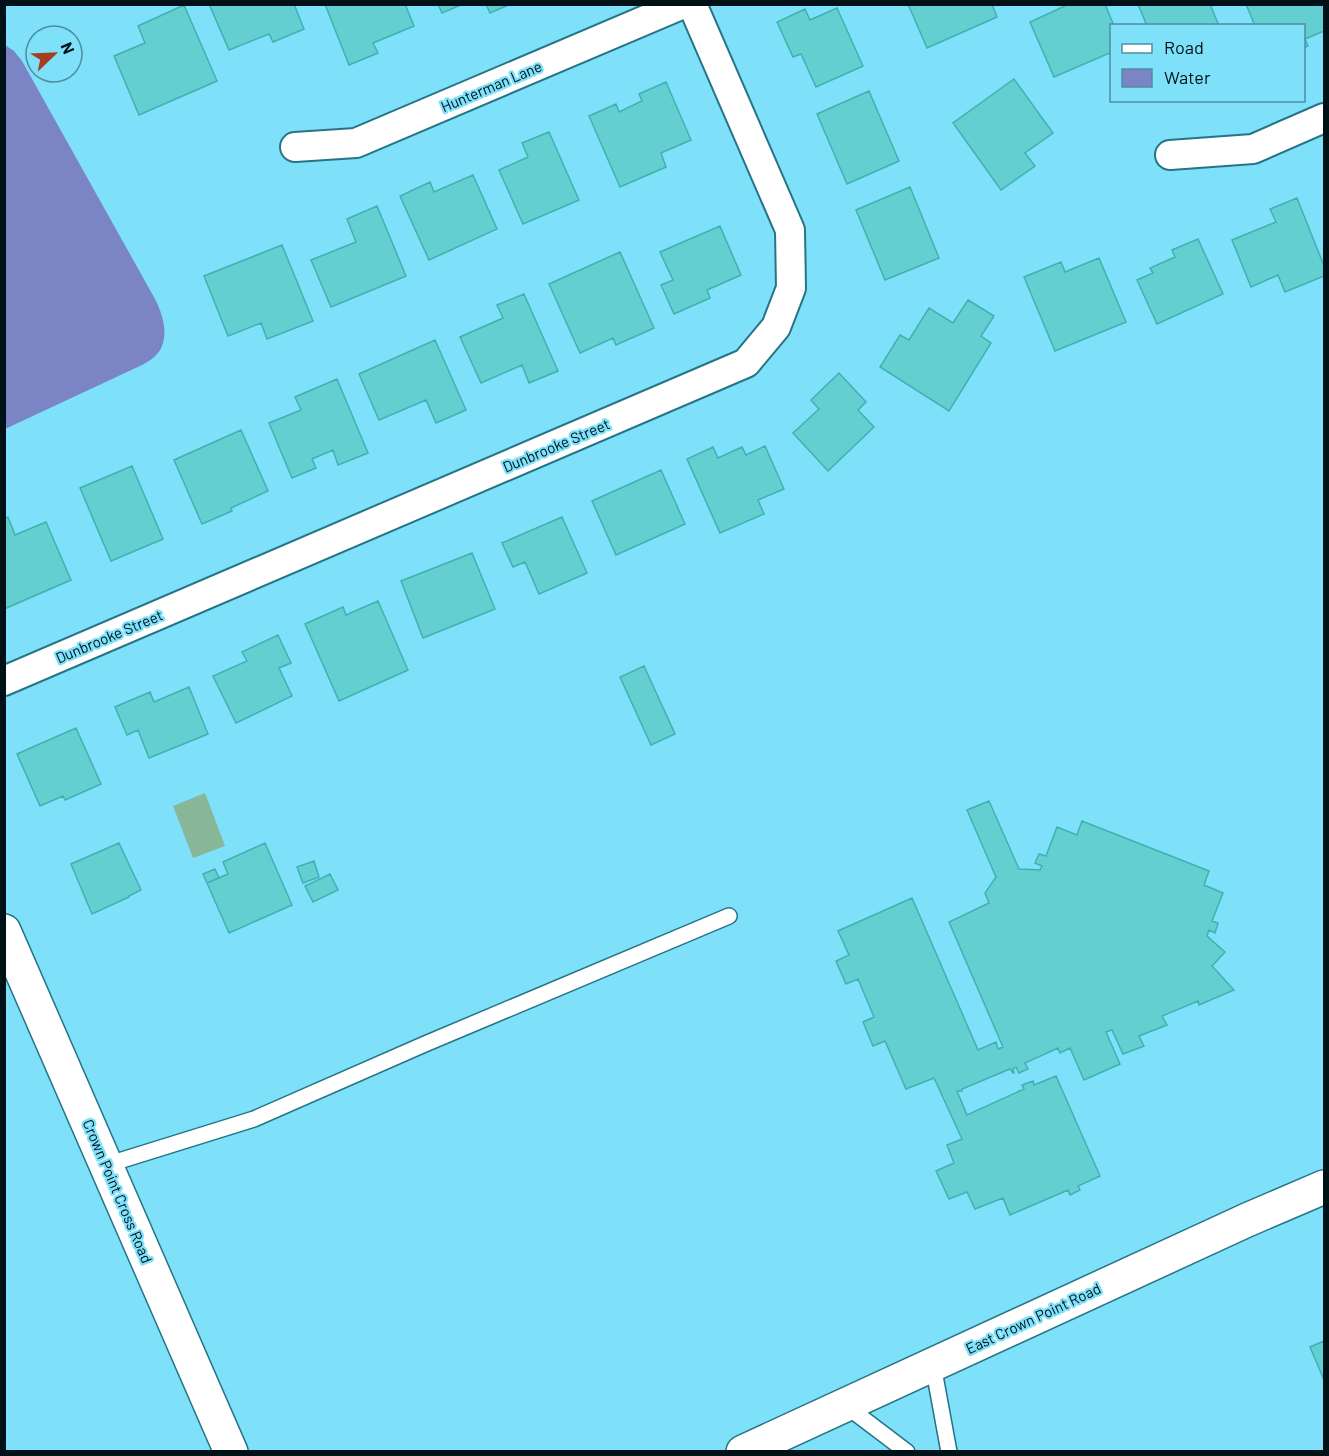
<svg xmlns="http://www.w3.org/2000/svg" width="1329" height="1456" viewBox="0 0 1329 1456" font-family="Barlow,sans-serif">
<rect width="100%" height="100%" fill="#7ee0f9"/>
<path fill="#88b699" d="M205,793L225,846L193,858L173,806Z"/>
<path fill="#7b85c5" d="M5,45L14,51L22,61L155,299C163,315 170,337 158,353C154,358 148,362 142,365L5,429Z"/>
<path fill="#64cfd0" stroke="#41b0b1" stroke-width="1.5" d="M209,4H294L304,29L273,42L269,34L229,50Z
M325,4H405L414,26L373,43L378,53L349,65Z
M438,4H463L442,13Z
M486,4H511L490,13Z
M908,4H992L997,17L927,48Z
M1069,4H1105L1114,26H1112V52L1054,77L1030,22Z
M1138,4H1210L1219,26H1147Z
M1246,4H1324V31L1305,39L1308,46L1304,48V26H1255Z
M184,5L217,81L139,115L114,56L145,43L138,26Z
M837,8L863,66L816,87L801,54L793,57L777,22L805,9L810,20Z
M1014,79L1053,133L1025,153L1035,166L1001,190L953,123Z
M666,82L691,140L661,153L666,167L620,187L589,116L616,104L619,112L642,101L639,94Z
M869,91L899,161L847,184L817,114Z
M549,132L579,200L523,224L499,170L528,157L522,143Z
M473,175L497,229L429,260L400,196L430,182L434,192Z
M910,187L939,258L885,280L856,210Z
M1297,198L1324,266V276L1285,292L1278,275L1251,287L1232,240L1276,222L1270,209Z
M377,206L406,276L331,307L311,260L356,242L347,219Z
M720,226L741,275L707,290L710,298L674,314L661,285L673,280L660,252Z
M1198,239L1223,294L1157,324L1137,280L1153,273L1150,268L1175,257L1172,250Z
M282,245L313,321L267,339L261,323L228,336L204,276Z
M620,252L654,328L616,345L613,338L580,353L549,284Z
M1099,258L1126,322L1055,351L1024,277L1061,262L1065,272Z
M524,294L558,371L529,383L522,365L481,383L460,337L503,318L497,305Z
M968,300L994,316L981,336L991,343L949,411L880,367L900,335L909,340L929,308L953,323Z
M435,340L466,410L436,423L426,400L379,420L359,374Z
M839,373L866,402L858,410L874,427L828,471L793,433L819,409L811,400Z
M337,379L368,453L338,465L333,450L312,459L316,468L292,478L269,423L301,410L295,397Z
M241,430L268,491L231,508L232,511L202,524L174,460Z
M765,446L784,489L758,500L764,514L720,533L687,459L713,447L718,458L742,447L746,455Z
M132,466L163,539L111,561L80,488Z
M661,470L685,524L616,555L592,501Z
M8,517L15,535L46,522L71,580L4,609V519Z
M562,517L587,573L539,594L525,562L513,567L502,543Z
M472,553L495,609L423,638L401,581Z
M378,601L408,670L339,701L305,624L343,607L346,615Z
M278,635L291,663L279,668L292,696L236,723L213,676L247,661L242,652Z
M644,666L675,734L651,745L620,677Z
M189,687L208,734L149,758L138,730L127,735L115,707L150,692L154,702Z
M76,728L101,784L65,800L63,796L40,806L17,754Z
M989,801L1019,869L1040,870L1042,866L1035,863L1039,854L1046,856L1057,827L1077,835L1082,821L1209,871L1204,885L1223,893L1212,921L1218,923L1215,933L1209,930L1207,936L1225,952L1212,966L1234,990L1199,1005L1198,1001L1162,1016L1167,1025L1139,1036L1144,1046L1123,1054L1112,1030L1106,1032L1120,1064L1084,1080L1070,1048L1060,1053L1058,1048L1025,1063L1028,1069L1019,1073L1016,1067L1013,1069L1014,1073H1013L1010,1069L962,1089V1091H957L967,1115L1024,1089L1022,1085L1033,1081L1034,1085L1056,1076L1100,1176L1078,1186L1080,1190L1070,1195L1068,1190L1010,1215L1003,1198L975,1209L967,1192L949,1199L936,1171L954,1163L947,1145L962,1139L934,1078L906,1089L885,1041L873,1046L863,1022L874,1017L858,979L846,984L836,961L849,955L838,931L912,898L978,1050L996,1042L998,1049L1003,1047L949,922L989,903L985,893L996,877L967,810Z
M119,843L141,890L129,896V897L92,914L71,864Z
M265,843L292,905L229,933L207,883L228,874L223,862Z
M314,861L319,877L303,883L297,867Z
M215,869L219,878L207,883L203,874Z
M330,874L338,890L313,902L305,886Z
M1324,1341V1380L1310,1347Z"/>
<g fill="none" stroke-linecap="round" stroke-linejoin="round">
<defs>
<path id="lane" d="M106,1165L254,1119L425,1044L729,916
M933,1365L949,1452
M845,1405L907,1452"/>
<path id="street" d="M295,147L356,143L683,4
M1170,155L1253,149L1324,118
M4,681L746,363L776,327L791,288L790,230L692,4"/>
<path id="secondary" d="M4,931L231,1452
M743,1452L1247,1220L1324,1187"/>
</defs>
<use href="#lane" stroke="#267486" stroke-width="18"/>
<use href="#street" stroke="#267486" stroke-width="32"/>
<use href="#secondary" stroke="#267486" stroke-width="36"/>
<use href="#lane" stroke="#fff" stroke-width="15"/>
<use href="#street" stroke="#fff" stroke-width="28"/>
<use href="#secondary" stroke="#fff" stroke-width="33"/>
</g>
<g text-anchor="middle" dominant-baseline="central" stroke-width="4.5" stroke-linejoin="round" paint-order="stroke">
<g font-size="15" fill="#001217" stroke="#7ee0f9">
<text transform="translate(491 86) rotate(-23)">Hunterman Lane</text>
<text transform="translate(556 445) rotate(-23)">Dunbrooke Street</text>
<text transform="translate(109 636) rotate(-23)">Dunbrooke Street</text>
<text transform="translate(118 1191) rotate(67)">Crown Point Cross Road</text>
<text transform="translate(1033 1318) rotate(-25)">East Crown Point Road</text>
</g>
</g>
<rect width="1329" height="1456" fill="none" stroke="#001217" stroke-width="12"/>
<rect x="1110" y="24" width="195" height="78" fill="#7ee0f9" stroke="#4c8e9f" stroke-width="1.5"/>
<rect x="1122" y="44" width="30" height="9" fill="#ffffff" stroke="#4c8e9f" stroke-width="1.5"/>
<text x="1164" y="54" font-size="18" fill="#001217">Road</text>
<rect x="1122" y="69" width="30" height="18" fill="#7b85c5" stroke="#4c8e9f" stroke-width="1.5"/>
<text x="1164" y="84" font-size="18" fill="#001217">Water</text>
<g transform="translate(54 54) rotate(67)"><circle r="28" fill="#7ee0f9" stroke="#4c8e9f" stroke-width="1.5"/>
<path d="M0-4.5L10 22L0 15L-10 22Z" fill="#a53d1f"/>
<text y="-9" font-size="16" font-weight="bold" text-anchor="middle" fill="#001217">N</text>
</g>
</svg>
